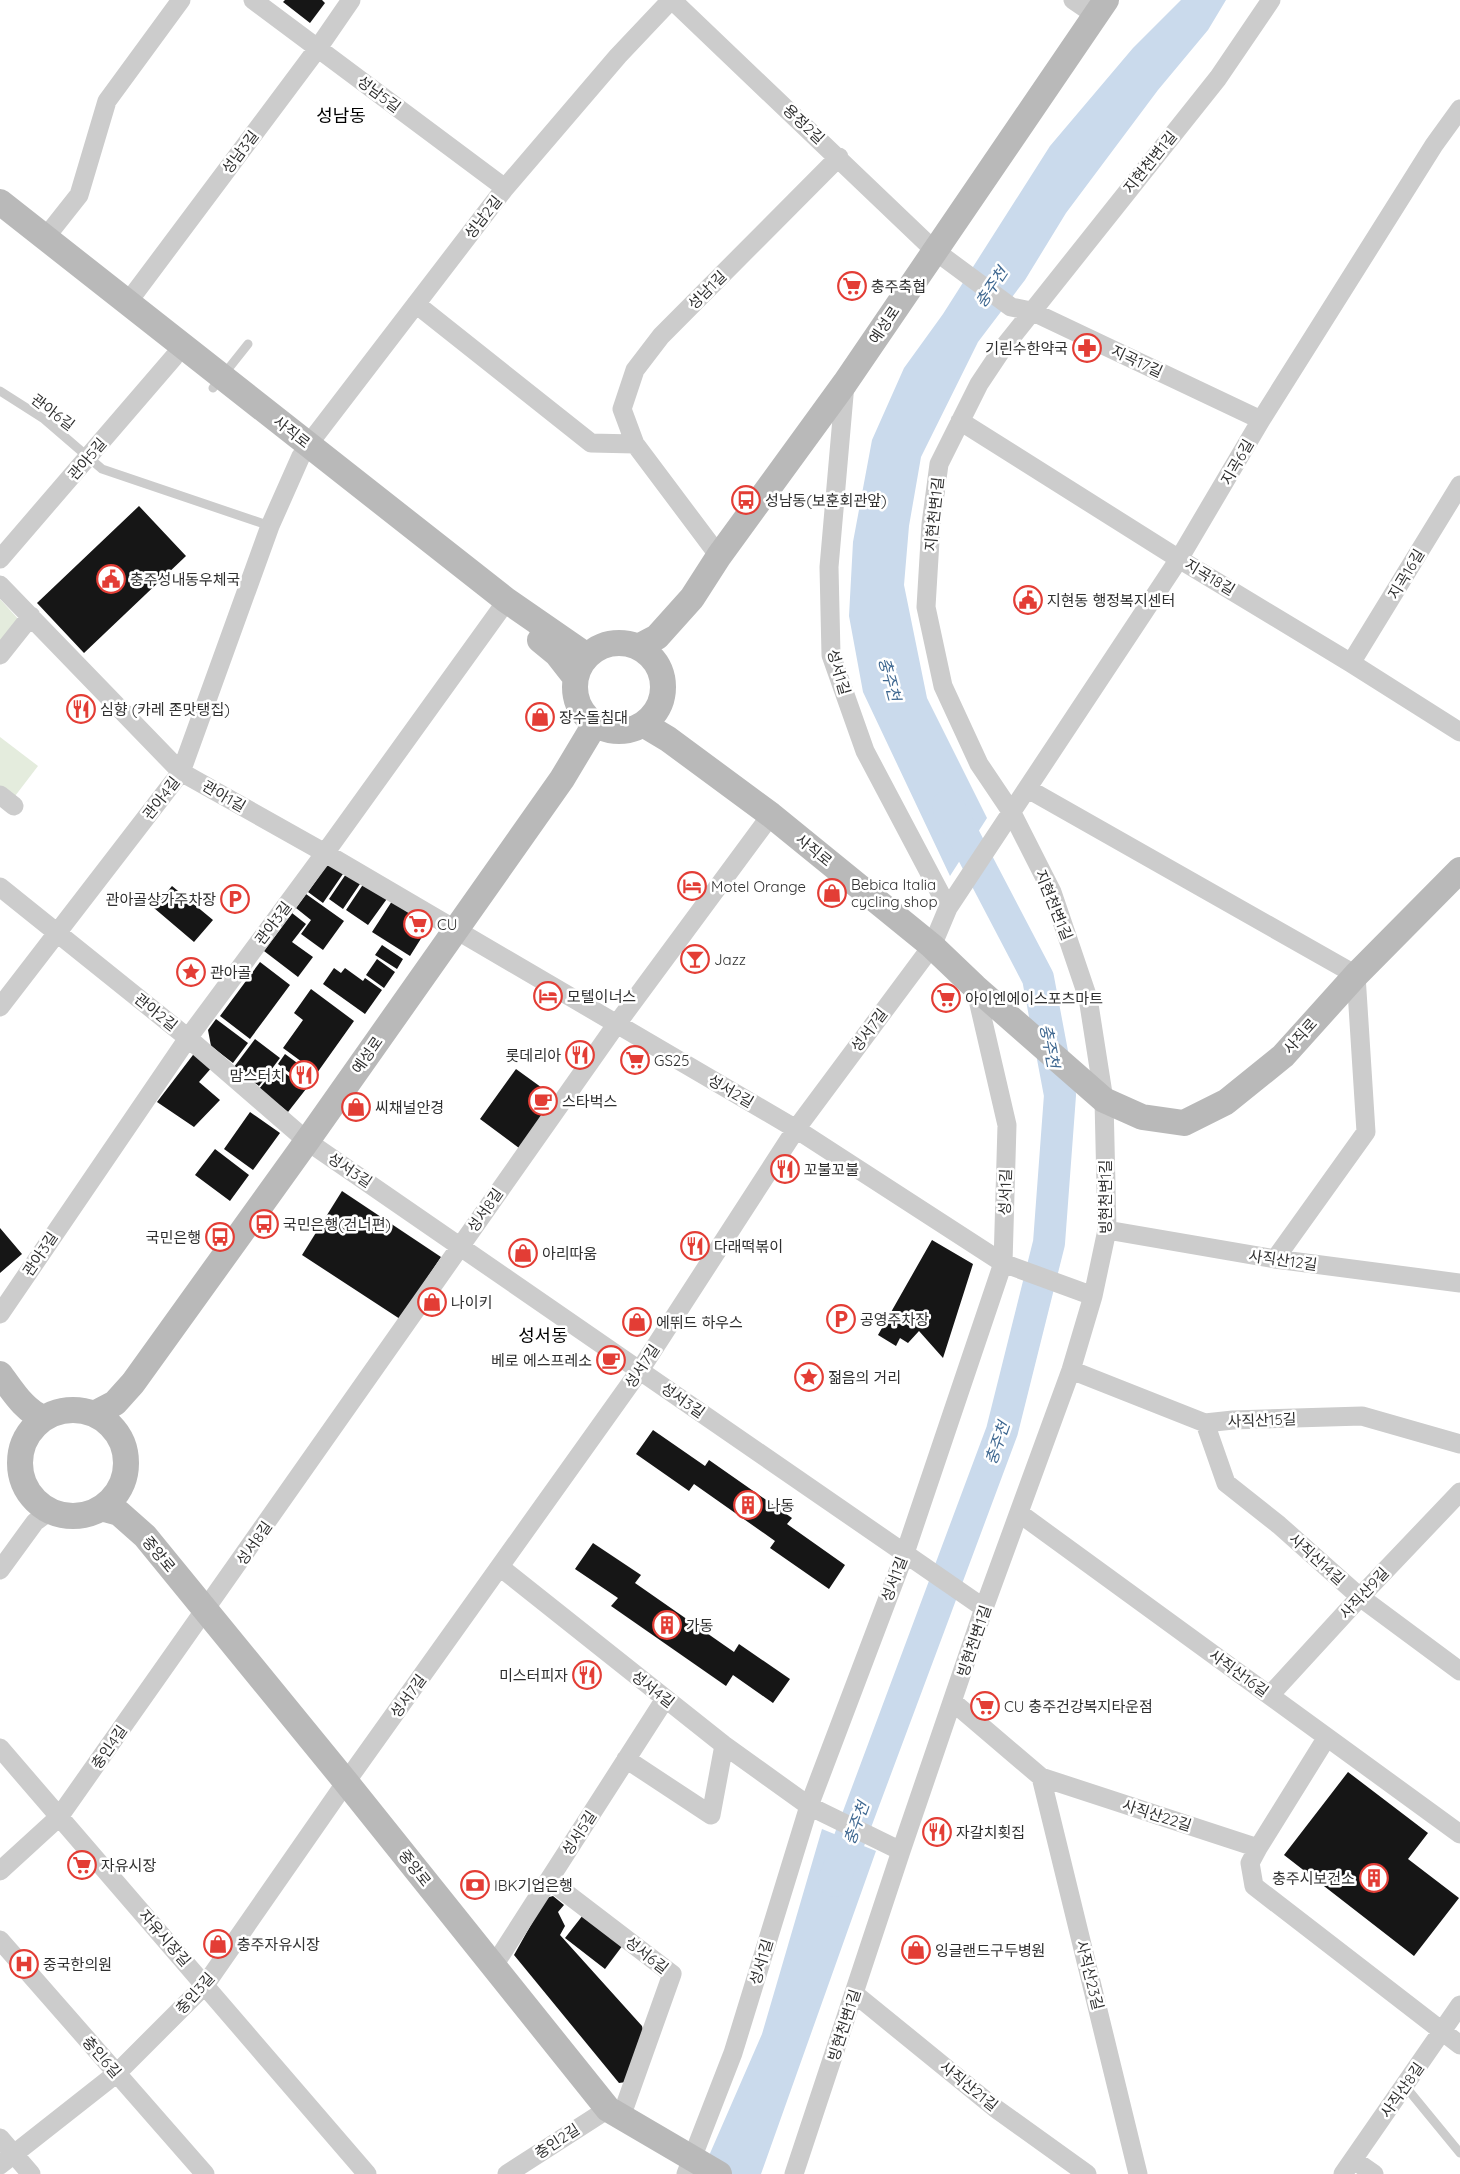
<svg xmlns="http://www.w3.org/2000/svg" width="1460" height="2174" viewBox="0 0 1460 2174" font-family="Quicksand,'Noto Sans KR',sans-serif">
<rect width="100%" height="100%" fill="#fff"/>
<path fill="#e4ecdd" d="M0,599L19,620L0,642Z
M0,737L38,766L12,800L0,790Z"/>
<path fill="#cadaec" d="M1181,0H1226L1208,30L1158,90L1066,213L1025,280L978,342L921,457L909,526L904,585L927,698L987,818L950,876L863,692L849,616L853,542L872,440L904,368L943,314L1050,146L1133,48Z
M822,1829L876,1851L761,2174H701L762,2034Z"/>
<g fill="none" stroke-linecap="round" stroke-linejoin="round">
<path stroke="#cadaec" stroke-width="32" d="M834,1881L1002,1431L1049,1243L1060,1095L1038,978L948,806"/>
</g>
<path fill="#161616" d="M285,0H322L325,3L310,23L283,2Z
M139,506L186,556L84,653L37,603Z
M334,864L345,871L323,903L308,892L327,865Z
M348,871L362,881L343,909L329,899Z
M366,880L389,896L368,925L346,910Z
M172,886L213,920L194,942L154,908Z
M306,894L344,921L323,950L301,934L311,920L296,908Z
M394,898L422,916L427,929L410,956L372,932Z
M292,913L306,924L292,942L313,957L298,977L264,951Z
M382,945L403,959L397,969L375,955Z
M377,959L395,972L384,988L366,975Z
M260,962L290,985L250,1039L220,1016Z
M334,968L341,973L345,968L363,981L365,978L382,990L365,1014L323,984Z
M311,989L354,1021L317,1073L283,1048L303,1020L294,1013Z
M216,1019L248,1043L233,1063L211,1046L208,1030Z
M255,1039L280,1058L259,1086L234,1067Z
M196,1051L213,1066L199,1082L220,1100L194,1127L157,1102Z
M285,1054L315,1076L307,1086L278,1064Z
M277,1067L306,1089L288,1112L259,1089Z
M516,1069L556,1098L519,1148L480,1119Z
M250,1112L280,1133L253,1170L224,1149Z
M215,1149L249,1175L230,1201L195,1175Z
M342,1191L441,1257L400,1319L302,1255Z
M0,1228L22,1254L0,1273Z
M932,1240L973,1264L943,1358L919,1331L908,1343L900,1338L896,1346L878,1335Z
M653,1430L705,1466L709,1460L792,1518L787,1524L845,1565L829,1589L770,1548L775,1541L694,1484L689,1491L636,1454Z
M593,1543L641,1575L635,1583L734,1652L739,1644L790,1679L773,1703L733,1675L726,1686L611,1606L618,1598L575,1569Z
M1348,1772L1428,1833L1408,1859L1459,1898L1414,1956L1284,1855Z
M553,1896L564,1905L558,1912L565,1926L560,1935L642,2026L645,2039L626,2082L619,2083L514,1955L546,1898Z
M583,1915L623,1945L605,1969L565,1938Z"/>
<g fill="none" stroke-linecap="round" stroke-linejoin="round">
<path stroke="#ccc" stroke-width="9" d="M213,388L248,344
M0,391L44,419L102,469L270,526
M1405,2086L1460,2153"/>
<path stroke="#ccc" stroke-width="19" d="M253,0L505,188
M672,0L934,250L1011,307L1031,311L1261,420
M1073,0L1095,15
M45,238L79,195L107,101L181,0
M128,302L318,48L351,0
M416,304L591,443L635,444
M845,384L829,567L831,655L865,751L948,908
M960,421L1179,559L1351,663L1460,732
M308,445L505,188L618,56L671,0
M719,556L635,444L622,409L635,370L661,336L839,157
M0,559L174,357
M0,585L181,772L325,853L796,1129L1003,1263L1093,1296
M0,655L31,616
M1351,663L1460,485
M1028,789L1356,975L1366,1132L1275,1259
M0,795L14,806
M0,887L188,1038L307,1141L984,1608
M0,1007L181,772L270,526L301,456
M1107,1230L1275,1259L1460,1283
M0,1314L188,1038L325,853L500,610
M1071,1370L1205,1423L1233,1420L1362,1416L1460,1444
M1205,1423L1226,1483L1279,1525L1360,1597L1460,1671
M1019,1513L1460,1834
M500,1567L724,1745L809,1806L901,1851
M0,1570L35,1522L51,1510
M1270,1695L1360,1597L1460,1492
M953,1702L1041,1777L1258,1848L1327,1737
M0,1748L367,2174
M626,1759L711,1815L724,1745
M1041,1777L1138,2174
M1258,1848L1250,1863L1254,1886L1460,2045
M0,1871L59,1817L616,1025L771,815
M549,1880L672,1974L621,2117
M0,1940L205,2174
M493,1967L665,1699
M855,1994L995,2108L1087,2174
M0,2138L31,2174
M1354,2160L1374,2174
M0,2165L117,2073L205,1985L346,1782L640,1370L796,1129L932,946L948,908L1179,559L1261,420L1434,145L1460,109
M507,2174L608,2109
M686,2174L733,2053L809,1806L905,1553L1003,1263L1007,1125L975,987
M794,2174L901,1851L984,1608L1071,1370L1093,1296L1107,1230L1104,1100L1088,998L1052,892L1012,813L979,764L943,686L926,607L931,524L939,464L979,384L1003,348L1218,78L1271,0
M1343,2174L1460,2005"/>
<path stroke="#b9b9b9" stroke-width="26" d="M0,202L506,600L587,656
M540,640L557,654L575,677
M575 687a44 44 0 1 1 88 0a44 44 0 1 1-88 0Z
M638,647L657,637L692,598L719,556L845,383L1106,0
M643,724L668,739L771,815L932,946L975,987L1104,1100L1142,1117L1184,1123L1226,1102L1283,1056L1356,975L1460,870
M0,1374C12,1390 25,1412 44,1418
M20 1463a53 53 0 1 1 106 0a53 53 0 1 1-106 0Z
M94,1414L115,1403L133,1383L307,1141L562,779L595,724
M101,1508L119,1513L145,1536L346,1782L608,2109L719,2174"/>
</g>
<defs>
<symbol id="supermarket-ring" viewBox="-11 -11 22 22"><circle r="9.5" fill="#fff" stroke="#e33d35" stroke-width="1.5"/><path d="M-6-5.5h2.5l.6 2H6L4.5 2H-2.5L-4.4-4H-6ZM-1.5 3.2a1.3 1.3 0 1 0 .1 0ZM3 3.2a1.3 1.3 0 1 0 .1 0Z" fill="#e33d35"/></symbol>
<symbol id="pharmacy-ring" viewBox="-11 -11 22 22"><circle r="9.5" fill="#fff" stroke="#e33d35" stroke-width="1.5"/><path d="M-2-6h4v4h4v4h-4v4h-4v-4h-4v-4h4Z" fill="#e33d35"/></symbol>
<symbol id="bus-ring" viewBox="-11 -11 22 22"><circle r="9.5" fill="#fff" stroke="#e33d35" stroke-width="1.5"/><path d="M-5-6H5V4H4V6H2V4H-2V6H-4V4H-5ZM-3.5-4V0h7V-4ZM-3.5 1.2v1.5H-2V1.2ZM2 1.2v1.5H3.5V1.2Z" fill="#e33d35"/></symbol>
<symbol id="civic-ring" viewBox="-11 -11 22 22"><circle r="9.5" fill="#fff" stroke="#e33d35" stroke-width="1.5"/><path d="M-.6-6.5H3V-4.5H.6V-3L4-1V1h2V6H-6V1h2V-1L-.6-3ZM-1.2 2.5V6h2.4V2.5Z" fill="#e33d35"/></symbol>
<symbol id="restaurant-ring" viewBox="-11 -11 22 22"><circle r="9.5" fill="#fff" stroke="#e33d35" stroke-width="1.5"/><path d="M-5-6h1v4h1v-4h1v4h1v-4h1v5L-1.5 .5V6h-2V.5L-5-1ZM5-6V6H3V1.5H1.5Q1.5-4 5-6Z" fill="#e33d35"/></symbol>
<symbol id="shop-ring" viewBox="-11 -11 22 22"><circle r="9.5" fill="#fff" stroke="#e33d35" stroke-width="1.5"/><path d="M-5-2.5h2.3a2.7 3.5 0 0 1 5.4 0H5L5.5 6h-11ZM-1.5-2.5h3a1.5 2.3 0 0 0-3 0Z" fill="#e33d35"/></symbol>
<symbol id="hotel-ring" viewBox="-11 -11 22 22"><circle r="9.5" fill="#fff" stroke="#e33d35" stroke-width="1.5"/><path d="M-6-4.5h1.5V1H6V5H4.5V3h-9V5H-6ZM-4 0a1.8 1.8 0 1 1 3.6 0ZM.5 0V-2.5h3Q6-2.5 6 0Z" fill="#e33d35"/></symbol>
<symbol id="parking-ring" viewBox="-11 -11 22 22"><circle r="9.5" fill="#fff" stroke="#e33d35" stroke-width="1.5"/><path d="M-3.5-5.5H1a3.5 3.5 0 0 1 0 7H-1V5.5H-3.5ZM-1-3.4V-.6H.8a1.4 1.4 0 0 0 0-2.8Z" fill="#e33d35"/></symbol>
<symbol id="bar-ring" viewBox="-11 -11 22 22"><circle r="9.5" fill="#fff" stroke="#e33d35" stroke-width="1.5"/><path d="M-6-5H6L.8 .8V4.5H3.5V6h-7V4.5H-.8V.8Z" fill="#e33d35"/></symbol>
<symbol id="sight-ring" viewBox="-11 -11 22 22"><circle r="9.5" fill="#fff" stroke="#e33d35" stroke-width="1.5"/><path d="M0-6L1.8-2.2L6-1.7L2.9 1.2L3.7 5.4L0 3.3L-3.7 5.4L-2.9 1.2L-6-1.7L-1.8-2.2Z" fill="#e33d35"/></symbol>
<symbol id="cafe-ring" viewBox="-11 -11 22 22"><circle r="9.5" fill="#fff" stroke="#e33d35" stroke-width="1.5"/><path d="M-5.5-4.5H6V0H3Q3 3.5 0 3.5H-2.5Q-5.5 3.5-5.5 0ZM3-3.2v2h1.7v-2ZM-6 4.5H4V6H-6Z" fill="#e33d35"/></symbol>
<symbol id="building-ring" viewBox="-11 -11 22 22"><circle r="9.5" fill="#fff" stroke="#e33d35" stroke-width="1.5"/><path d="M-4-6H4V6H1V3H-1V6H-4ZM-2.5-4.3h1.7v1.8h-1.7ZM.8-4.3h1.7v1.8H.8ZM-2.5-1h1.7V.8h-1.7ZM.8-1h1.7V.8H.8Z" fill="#e33d35"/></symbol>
<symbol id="bank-ring" viewBox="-11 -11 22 22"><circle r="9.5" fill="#fff" stroke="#e33d35" stroke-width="1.5"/><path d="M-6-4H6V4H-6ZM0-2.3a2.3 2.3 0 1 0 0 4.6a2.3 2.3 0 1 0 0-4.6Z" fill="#e33d35"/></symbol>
<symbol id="hospital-ring" viewBox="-11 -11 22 22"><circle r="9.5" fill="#fff" stroke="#e33d35" stroke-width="1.5"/><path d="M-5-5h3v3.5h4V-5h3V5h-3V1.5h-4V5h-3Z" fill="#e33d35"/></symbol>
</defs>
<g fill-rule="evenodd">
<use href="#supermarket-ring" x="836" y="270" width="32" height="32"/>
<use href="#pharmacy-ring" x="1071" y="332" width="32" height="32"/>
<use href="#bus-ring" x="730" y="484" width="32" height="32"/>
<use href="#civic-ring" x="95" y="563" width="32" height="32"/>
<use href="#civic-ring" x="1012" y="584" width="32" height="32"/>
<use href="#restaurant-ring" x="65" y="693" width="32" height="32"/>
<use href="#shop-ring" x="524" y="701" width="32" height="32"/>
<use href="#hotel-ring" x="676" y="870" width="32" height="32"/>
<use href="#shop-ring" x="816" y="877" width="32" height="32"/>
<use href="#parking-ring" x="219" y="883" width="32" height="32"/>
<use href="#supermarket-ring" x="402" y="908" width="32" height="32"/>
<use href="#bar-ring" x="679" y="943" width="32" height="32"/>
<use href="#sight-ring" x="175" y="956" width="32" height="32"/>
<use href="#hotel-ring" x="532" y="980" width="32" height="32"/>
<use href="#supermarket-ring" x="930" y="982" width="32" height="32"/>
<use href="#restaurant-ring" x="564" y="1039" width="32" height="32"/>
<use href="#supermarket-ring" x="619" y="1044" width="32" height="32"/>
<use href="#restaurant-ring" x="288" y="1059" width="32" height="32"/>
<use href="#cafe-ring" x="527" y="1085" width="32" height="32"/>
<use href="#shop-ring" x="340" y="1091" width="32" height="32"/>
<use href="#restaurant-ring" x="769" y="1153" width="32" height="32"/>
<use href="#bus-ring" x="248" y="1208" width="32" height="32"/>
<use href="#bus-ring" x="204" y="1221" width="32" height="32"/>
<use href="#restaurant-ring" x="679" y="1230" width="32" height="32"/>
<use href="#shop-ring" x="507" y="1237" width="32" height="32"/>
<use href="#shop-ring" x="416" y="1286" width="32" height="32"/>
<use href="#parking-ring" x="825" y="1303" width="32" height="32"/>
<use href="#shop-ring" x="621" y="1306" width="32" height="32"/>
<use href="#cafe-ring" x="595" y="1344" width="32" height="32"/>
<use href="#sight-ring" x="793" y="1361" width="32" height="32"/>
<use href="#building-ring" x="732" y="1489" width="32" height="32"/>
<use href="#building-ring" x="651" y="1609" width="32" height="32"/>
<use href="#restaurant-ring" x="571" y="1659" width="32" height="32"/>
<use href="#supermarket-ring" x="969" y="1690" width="32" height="32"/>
<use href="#restaurant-ring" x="921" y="1816" width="32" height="32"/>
<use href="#supermarket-ring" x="66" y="1849" width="32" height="32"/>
<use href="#building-ring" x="1358" y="1862" width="32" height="32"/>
<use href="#bank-ring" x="459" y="1869" width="32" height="32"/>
<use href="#shop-ring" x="202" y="1928" width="32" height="32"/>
<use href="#shop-ring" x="900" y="1934" width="32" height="32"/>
<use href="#hospital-ring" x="8" y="1948" width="32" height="32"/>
</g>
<g text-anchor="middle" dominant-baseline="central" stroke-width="5" stroke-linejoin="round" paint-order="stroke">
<g font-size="15" fill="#2f2f2f" stroke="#fff">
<text transform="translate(379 94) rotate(37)">성남5길</text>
<text transform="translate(804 124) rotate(43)">용정2길</text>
<text transform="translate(240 152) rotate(-53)">성남3길</text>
<text transform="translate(1150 162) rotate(-51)">지현천변1길</text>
<text transform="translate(483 217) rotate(-52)">성남2길</text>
<text transform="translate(707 290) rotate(-45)">성남1길</text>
<text transform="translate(884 325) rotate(-56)">예성로</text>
<text transform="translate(1137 361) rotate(25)">지곡17길</text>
<text transform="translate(53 412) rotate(37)">관아6길</text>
<text transform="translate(292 432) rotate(38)">사직로</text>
<text transform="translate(87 459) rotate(-49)">관아5길</text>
<text transform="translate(1237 462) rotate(-60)">지곡6길</text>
<text transform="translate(934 514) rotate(-84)">지현천변1길</text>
<text transform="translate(1406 574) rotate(-59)">지곡16길</text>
<text transform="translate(1210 577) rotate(31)">지곡18길</text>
<text transform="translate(839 672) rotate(74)">성서1길</text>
<text transform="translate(224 796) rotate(30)">관아1길</text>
<text transform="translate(161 798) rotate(-52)">관아4길</text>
<text transform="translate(814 850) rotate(39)">사직로</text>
<text transform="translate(1054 905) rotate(68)">지현천변1길</text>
<text transform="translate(273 923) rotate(-53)">관아3길</text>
<text transform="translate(156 1012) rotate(39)">관아2길</text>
<text transform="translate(869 1030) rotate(-53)">성서7길</text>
<text transform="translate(1300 1036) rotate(-48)">사직로</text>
<text transform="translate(367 1055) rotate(-55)">예성로</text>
<text transform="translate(731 1091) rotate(30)">성서2길</text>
<text transform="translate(350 1170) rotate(34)">성서3길</text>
<text transform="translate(1005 1192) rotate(-88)">성서1길</text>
<text transform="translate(1105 1197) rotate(-90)">빙현천변1길</text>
<text transform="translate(485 1210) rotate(-55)">성서8길</text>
<text transform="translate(40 1254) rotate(-56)">관아3길</text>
<text transform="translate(1283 1260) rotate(8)">사직산12길</text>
<text transform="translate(642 1366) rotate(-56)">성서7길</text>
<text transform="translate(683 1400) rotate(35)">성서3길</text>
<text transform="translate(1262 1420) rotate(-2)">사직산15길</text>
<text transform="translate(254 1543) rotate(-55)">성서8길</text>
<text transform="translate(159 1554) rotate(50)">중앙로</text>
<text transform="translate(1317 1559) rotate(42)">사직산14길</text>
<text transform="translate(894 1579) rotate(-69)">성서1길</text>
<text transform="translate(1364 1593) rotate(-47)">사직산9길</text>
<text transform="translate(974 1641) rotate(-71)">빙현천변1길</text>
<text transform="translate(1239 1673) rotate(36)">사직산16길</text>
<text transform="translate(653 1689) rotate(38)">성서4길</text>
<text transform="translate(408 1696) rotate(-54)">성서7길</text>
<text transform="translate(109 1747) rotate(-55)">충인4길</text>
<text transform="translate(1157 1815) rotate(18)">사직산22길</text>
<text transform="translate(579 1833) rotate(-57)">성서5길</text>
<text transform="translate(415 1868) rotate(52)">중앙로</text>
<text transform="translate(165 1938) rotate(49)">자유시장길</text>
<text transform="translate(647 1955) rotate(38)">성서6길</text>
<text transform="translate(761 1962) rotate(-73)">성서1길</text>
<text transform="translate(1090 1975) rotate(76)">사직산23길</text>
<text transform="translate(195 1993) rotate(-48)">충인3길</text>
<text transform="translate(844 2025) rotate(-72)">빙현천변1길</text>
<text transform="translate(102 2057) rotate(49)">충인6길</text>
<text transform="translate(969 2086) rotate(39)">사직산21길</text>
<text transform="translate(1402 2090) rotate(-55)">사직산8길</text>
<text transform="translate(557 2141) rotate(-33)">충인2길</text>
</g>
<g font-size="15" fill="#2f2f2f" stroke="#fff" text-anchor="start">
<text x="871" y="286">충주축협</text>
<text x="1068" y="348" text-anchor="end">기린수한약국</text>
<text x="765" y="500">성남동(보훈회관앞)</text>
<text x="130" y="579">충주성내동우체국</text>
<text x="1047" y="600">지현동 행정복지센터</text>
<text x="100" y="709">심향 (카레 존맛탱집)</text>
<text x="559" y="717">장수돌침대</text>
<text x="851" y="884">Bebica Italia<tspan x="851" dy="17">cycling shop</tspan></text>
<text x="711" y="886">Motel Orange</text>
<text x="216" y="899" text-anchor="end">관아골상가주차장</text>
<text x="437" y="924">CU</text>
<text x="714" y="959">Jazz</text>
<text x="210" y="972">관아골</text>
<text x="567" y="996">모텔이너스</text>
<text x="965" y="998">아이엔에이스포츠마트</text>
<text x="561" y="1055" text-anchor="end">롯데리아</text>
<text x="654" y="1060">GS25</text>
<text x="285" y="1075" text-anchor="end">맘스터치</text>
<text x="562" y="1101">스타벅스</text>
<text x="375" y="1107">씨채널안경</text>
<text x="804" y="1169">꼬불꼬불</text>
<text x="283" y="1224">국민은행(건너편)</text>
<text x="201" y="1237" text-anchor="end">국민은행</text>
<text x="714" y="1246">다래떡볶이</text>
<text x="542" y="1253">아리따움</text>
<text x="451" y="1302">나이키</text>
<text x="860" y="1319">공영주차장</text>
<text x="656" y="1322">에뛰드 하우스</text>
<text x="592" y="1360" text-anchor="end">베로 에스프레소</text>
<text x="828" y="1377">젊음의 거리</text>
<text x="767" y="1505">나동</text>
<text x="686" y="1625">가동</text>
<text x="568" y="1675" text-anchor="end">미스터피자</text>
<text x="1004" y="1706">CU 충주건강복지타운점</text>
<text x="956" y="1832">자갈치횟집</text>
<text x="101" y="1865">자유시장</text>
<text x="1355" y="1878" text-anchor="end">충주시보건소</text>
<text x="494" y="1885">IBK기업은행</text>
<text x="237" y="1944">충주자유시장</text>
<text x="935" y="1950">잉글랜드구두병원</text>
<text x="43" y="1964">중국한의원</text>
</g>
<g font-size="16" font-style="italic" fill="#3e6790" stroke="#fff">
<text transform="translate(991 287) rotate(-56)">충주천</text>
<text transform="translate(890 679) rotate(75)">충주천</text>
<text transform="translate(1050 1046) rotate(79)">충주천</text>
<text transform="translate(997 1443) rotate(-71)">충주천</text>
<text transform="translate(856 1823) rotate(-70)">충주천</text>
</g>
<g font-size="18" fill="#000" stroke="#fff">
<text x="341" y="115">성남동</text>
<text x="543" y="1335">성서동</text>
</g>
</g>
</svg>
